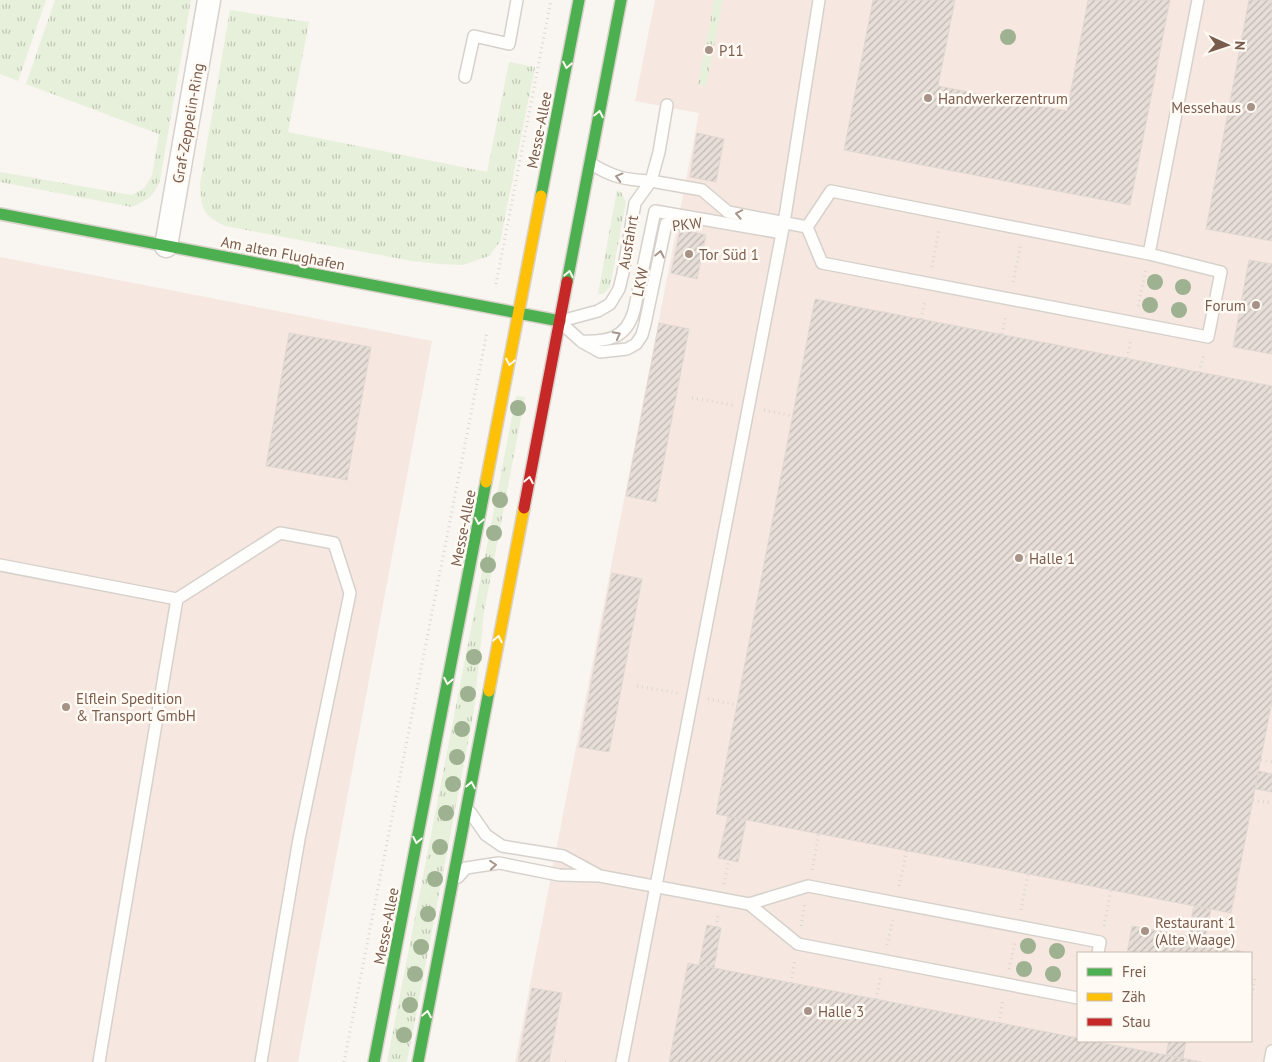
<svg xmlns="http://www.w3.org/2000/svg" width="1272" height="1062" viewBox="0 0 1272 1062" font-family="'PT Sans',sans-serif">
<defs>
<pattern id="grass-tufts" width="24" height="20" patternUnits="userSpaceOnUse" patternTransform="scale(1.25)"><rect width="24" height="20" fill="#e7f0db"/><path d="M3 7l-1-3M5 7V3M7 7l1-3M15 17l-1-3M17 17v-4M19 17l1-3" fill="none" stroke="#c0c6b4"/></pattern>
<pattern id="building-hatch" width="6" height="6" patternUnits="userSpaceOnUse" patternTransform="scale(1.25)"><rect width="6" height="6" fill="#e6ded7"/><path d="M-1 1l2-2M0 6l6-6M5 7l2-2" fill="none" stroke="#bfb7b1"/></pattern>
</defs>
<rect width="100%" height="100%" fill="#f9f5f0"/>
<path fill="#f6e8e1" fill-rule="evenodd" d="M655,0H1272V1062H515L699,113L635,101ZM1078,953H1251V1041H1078Z
M0,257L432,341L298,1062H0Z"/>
<path fill="url(#grass-tufts)" d="M0,0H46L18,81L0,74Z
M55,0H191L160,180C153,198 148,199 132,207L0,182V172L132,195L144,188L152,176L159,134L26,84Z
M714,0H723L706,86L698,84Z
M230,10L309,22L288,132L487,172L509,62L535,67L500,242L489,256L463,265L440,264L412,261L225,226C201,214 202,209 200,184Z
M617,190L621,192L626,202L610,287L603,294H598Z
M516,396L525,397L484,612L474,711L407,1062H387Z"/>
<path fill="url(#building-hatch)" stroke="#e2d8d2" d="M873,0H955L938,86L1067,111L1088,0H1170L1130,205L844,150Z
M1249,0H1272V241L1206,229Z
M697,133L724,139L716,182L690,177Z
M680,229L706,235L697,279L671,273Z
M1249,260L1272,264V354L1233,347Z
M815,299L1272,386V701L1231,913L716,814Z
M659,323L689,329L656,502L626,496Z
M289,333L371,347L347,480L266,466Z
M612,573L642,579L609,752L579,747Z
M1259,771L1272,774V792L1255,789Z
M728,816L746,820L738,862L718,858Z
M1194,905L1211,909L1204,944L1245,952V953H1127L1132,926L1188,936Z
M707,925L721,928L714,968L699,965Z
M688,963L1078,1038V1041H1092L1202,1062H669Z
M532,988L562,993L549,1062H518Z
M1169,1041H1186L1183,1058L1166,1055Z"/>
<g fill="none" stroke-linecap="round" stroke-linejoin="round">
<defs>
<path id="lane" d="M465,77L474,36L509,44L517,0
M590,163C612,177 625,180 651,181L659,152L667,105
M807,227L831,191L1149,254
M561,321L598,311L610,304L619,289L623,273L635,203L651,181L702,190L728,212L807,227L822,263L1208,337L1221,272L1149,254L1198,0
M561,323L581,341C607,342 626,339 634,311L655,211L782,233
M582,342L600,352L627,349L636,344L642,335L645,324L666,224L693,223
M0,565L177,599L99,1062
M177,599L280,533L334,543L350,593L299,839L261,1062
M600,876L749,904L808,886L1100,942L1098,953
M458,877L466,868L499,863L559,875L600,876L563,856L502,846L486,835L470,812
M749,904L798,944L1078,998
M622,1062L784,223L819,0
M1270,1062L1272,1051"/>
<path id="street" d="M166,246L209,0"/>
<path id="fast" d="M541,196L579,0
M0,214L560,321
M567,282L621,0
M374,1062L486,482
M418,1062L489,691"/>
<path id="slow" d="M486,482L541,196
M489,691L524,508"/>
<path id="jam" d="M524,508L567,282"/>
</defs>
<use href="#lane" stroke="#d7d1cb" stroke-width="14"/>
<use href="#street" stroke="#d7d1cb" stroke-width="25"/>
<use href="#fast" stroke="#d9d2cb" stroke-width="14"/>
<use href="#slow" stroke="#d9d2cb" stroke-width="14"/>
<use href="#jam" stroke="#d9d2cb" stroke-width="14"/>
<path stroke="#dcd5d0" stroke-width="3" stroke-dasharray="1 4" stroke-linecap="butt" d="M932,267L939,229
M1013,282L1021,244
M496,284L551,0
M1138,306L1146,269
M921,319L925,300
M1002,334L1006,315
M1127,358L1131,339
M1199,372L1204,354
M692,398L733,405
M764,410L793,416
M637,686L678,693
M708,699L737,705
M1261,760L1272,762
M1253,800L1272,803
M812,870L819,833
M724,884L729,860
M899,886L907,850
M1021,910L1028,874
M801,926L805,903
M1104,926L1111,890
M716,927L718,915
M887,945L893,920
M1009,969L1015,943
M1251,978H1255L1251,999
M791,983L795,959
M876,999L881,976
M999,1023L1003,999
M344,1062L487,332
M565,1062H566"/>
<use href="#lane" stroke="#fefefd" stroke-width="11"/>
<use href="#street" stroke="#fefefd" stroke-width="22"/>
<use href="#fast" stroke="#4caf50" stroke-width="11"/>
<use href="#slow" stroke="#ffc107" stroke-width="11"/>
<use href="#jam" stroke="#c62828" stroke-width="11"/>
</g>
<g fill="#9eb190">
<circle cx="1008" cy="37" r="8"/>
<circle cx="1155" cy="282" r="8"/>
<circle cx="1183" cy="287" r="8"/>
<circle cx="1150" cy="305" r="8"/>
<circle cx="1179" cy="310" r="8"/>
<circle cx="518" cy="408" r="8"/>
<circle cx="500" cy="500" r="8"/>
<circle cx="494" cy="533" r="8"/>
<circle cx="488" cy="565" r="8"/>
<circle cx="474" cy="657" r="8"/>
<circle cx="468" cy="694" r="8"/>
<circle cx="462" cy="729" r="8"/>
<circle cx="457" cy="757" r="8"/>
<circle cx="453" cy="784" r="8"/>
<circle cx="446" cy="813" r="8"/>
<circle cx="440" cy="847" r="8"/>
<circle cx="435" cy="879" r="8"/>
<circle cx="428" cy="914" r="8"/>
<circle cx="1028" cy="946" r="8"/>
<circle cx="421" cy="947" r="8"/>
<circle cx="1057" cy="951" r="8"/>
<circle cx="1024" cy="969" r="8"/>
<circle cx="415" cy="974" r="8"/>
<circle cx="1053" cy="974" r="8"/>
<circle cx="410" cy="1005" r="8"/>
<circle cx="404" cy="1035" r="8"/>
</g>
<defs><path id="oneway-chevron" d="M-2-3.5L2.5 0L-2 3.5" fill="none" stroke-width="1.6" stroke-linecap="round" stroke-linejoin="round" transform="scale(1.25)"/></defs>
<g stroke="#fffaf3">
<use href="#oneway-chevron" transform="translate(567 65) rotate(101)"/>
<use href="#oneway-chevron" transform="translate(599 114) rotate(-79)"/>
<use href="#oneway-chevron" transform="translate(569 274) rotate(-79)"/>
<use href="#oneway-chevron" transform="translate(510 362) rotate(101)"/>
<use href="#oneway-chevron" transform="translate(529 480) rotate(-79)"/>
<use href="#oneway-chevron" transform="translate(479 521) rotate(101)"/>
<use href="#oneway-chevron" transform="translate(498 639) rotate(-79)"/>
<use href="#oneway-chevron" transform="translate(448 681) rotate(101)"/>
<use href="#oneway-chevron" transform="translate(471 785) rotate(-79)"/>
<use href="#oneway-chevron" transform="translate(417 840) rotate(101)"/>
<use href="#oneway-chevron" transform="translate(427 1014) rotate(-79)"/>
</g>
<g stroke="#a8958b">
<use href="#oneway-chevron" transform="translate(619 177) rotate(-165)"/>
<use href="#oneway-chevron" transform="translate(739 214) rotate(-169)"/>
<use href="#oneway-chevron" transform="translate(660 254) rotate(-78)"/>
<use href="#oneway-chevron" transform="translate(617 335) rotate(-28)"/>
<use href="#oneway-chevron" transform="translate(493 865) rotate(-5)"/>
</g>
<g fill="#a69286" stroke="#fffaf3" stroke-width="2">
<circle cx="709" cy="50" r="5"/>
<circle cx="928" cy="98" r="5"/>
<circle cx="1251" cy="107" r="5"/>
<circle cx="689" cy="254" r="5"/>
<circle cx="1256" cy="305" r="5"/>
<circle cx="1019" cy="558" r="5"/>
<circle cx="66" cy="707" r="5"/>
<circle cx="1145" cy="931" r="5"/>
<circle cx="808" cy="1011" r="5"/>
</g>
<g text-anchor="middle" dominant-baseline="central" stroke-width="5" stroke-linejoin="round" paint-order="stroke">
<g font-size="15" fill="#7a5c4d" stroke="#fffaf3" text-anchor="start">
<text x="719" y="50">P11</text>
<text x="938" y="98">Handwerkerzentrum</text>
<text x="1241" y="107" text-anchor="end">Messehaus</text>
<text x="699" y="254">Tor Süd 1</text>
<text x="1246" y="305" text-anchor="end">Forum</text>
<text x="1029" y="558">Halle 1</text>
<text x="76" y="698">Elflein Spedition<tspan x="76" dy="17">&amp; Transport GmbH</tspan></text>
<text x="1155" y="922">Restaurant 1<tspan x="1155" dy="17">(Alte Waage)</tspan></text>
<text x="818" y="1011">Halle 3</text>
</g>
<g font-size="15" fill="#7a5c4d" stroke="#fffaf3">
<text transform="translate(188 123) rotate(-80)">Graf-Zeppelin-Ring</text>
<text transform="translate(539 130) rotate(-79)">Messe-Allee</text>
<text transform="translate(687 224) rotate(-7)">PKW</text>
<text transform="translate(628 242) rotate(-80)">Ausfahrt</text>
<text transform="translate(283 253) rotate(11)">Am alten Flughafen</text>
<text transform="translate(640 282) rotate(-78)">LKW</text>
<text transform="translate(463 528) rotate(-79)">Messe-Allee</text>
<text transform="translate(386 926) rotate(-79)">Messe-Allee</text>
</g>
</g>
<rect x="1077" y="952" width="175" height="90" fill="#fffaf3" stroke="#cabbb1"/>
<rect x="1087" y="968" width="25" height="8" fill="#4caf50" stroke="#cabbb1"/>
<text x="1122" y="977" font-size="15" fill="#7a5c4d">Frei</text>
<rect x="1087" y="993" width="25" height="8" fill="#ffc107" stroke="#cabbb1"/>
<text x="1122" y="1002" font-size="15" fill="#7a5c4d">Zäh</text>
<rect x="1087" y="1018" width="25" height="8" fill="#c62828" stroke="#cabbb1"/>
<text x="1122" y="1027" font-size="15" fill="#7a5c4d">Stau</text>
<g transform="translate(1227 45) rotate(93)" stroke="#fffaf3" stroke-width="4" paint-order="stroke">
<path d="M0-4L9 19L0 12L-9 19Z" fill="#7a5c4d"/>
<text y="-8" font-size="14" font-weight="bold" text-anchor="middle" fill="#7a5c4d">N</text>
</g>
</svg>
